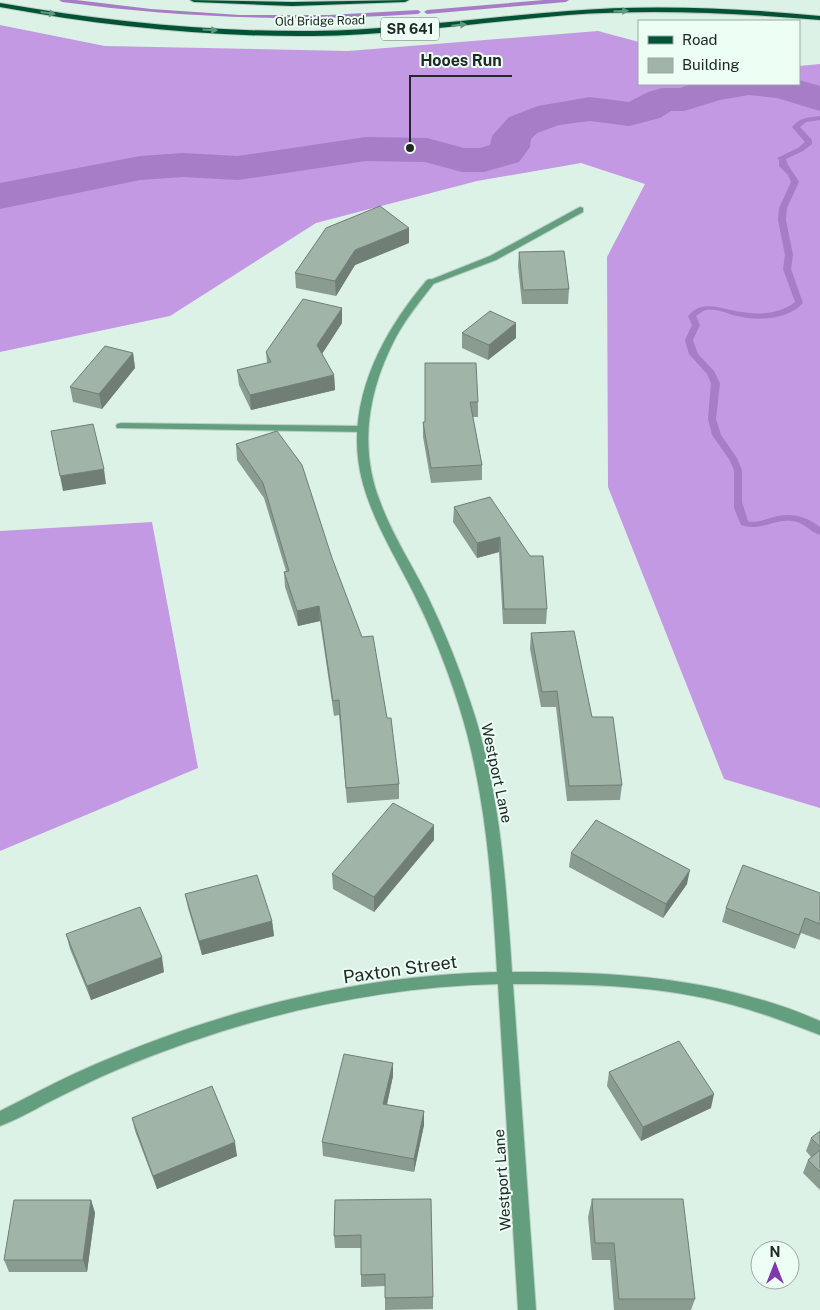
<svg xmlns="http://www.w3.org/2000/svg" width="820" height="1310" viewBox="0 0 820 1310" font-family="'Public Sans',sans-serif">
<rect width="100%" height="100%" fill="#ddf2e6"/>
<path fill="#c399e4" d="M0,25L105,46L348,51L598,31L639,42V84H799V66L820,64V808L724,779L608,487L607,257L645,184L581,163L477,181L316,223L170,316L0,352Z
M152,522L198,768L0,851V531Z"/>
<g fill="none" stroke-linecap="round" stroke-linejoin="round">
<path fill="#a67dc6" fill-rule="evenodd" d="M59,0H76L151,9L240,15H329L418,10L421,12L418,14C297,22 182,18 62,2Z
M544,0H569L566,2L427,14L424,12L427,10Z
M820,116V120L806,122L800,127L812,140V144L803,151L786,159C788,168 794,172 799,182L787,208L786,220L793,255L791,269L803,303C788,320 757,321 737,316C727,314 716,308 706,310C702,311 699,314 696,316L700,325L693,340L698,354L714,371L720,383L716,419L721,435L737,458L742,470V502L748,521C754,523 761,521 767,519C787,512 803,514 820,527V535C810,532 804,522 792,521C772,519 761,532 741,525L734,508V470L729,459L712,435L708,419L711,383L707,374L689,354L685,340L692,325L688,316C703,298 723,310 742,312C760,315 780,314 795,302L783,269L785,255L778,220L779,208L791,182L788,175L779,166V160L777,158L798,148L805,142L792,127C799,118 809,117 820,116Z"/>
<path fill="#a67dc6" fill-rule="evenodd" d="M799,80L820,86V111L777,98L749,95L720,100L684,111H671L660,118L629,126L590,121L559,125L537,133L531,139L530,147L519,162L484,172H462L425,162L366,161L238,180L183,177L140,180L0,209V183L140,156L183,153L238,156L366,137L427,138L464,148H480L490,145L492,136L509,117L538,106L590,97L629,102L648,92L662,88H680L692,84H799Z"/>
<defs>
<path id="service" d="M580,207L583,208V212L496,260L433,284L430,285L425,282L490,256Z
M121,423L363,426L368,429L363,432L117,428L116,426L117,424Z"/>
<path id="minor" d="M430,279L435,282C421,300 407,317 396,337C368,390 358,448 381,504C393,536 412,565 427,595C444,630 459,667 471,704C500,790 506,881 512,972C618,971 721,978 820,1021V1035C791,1024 763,1013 733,1005C661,985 587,984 513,984L536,1310H518L498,984C368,987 239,1019 119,1069C95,1079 71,1091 47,1103C32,1111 16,1120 0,1126V1111C32,1095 63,1078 96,1064C222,1010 359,975 497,972C492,882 486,792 459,706C447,668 432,630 414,594C396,558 374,523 363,484C342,409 379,336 427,280Z"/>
<path id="primary" d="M190,0L292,2L409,0L405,2L292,6L194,2Z
M0,3C103,21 207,32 313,31C398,30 483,17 568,11C652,4 736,8 820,16V20C736,13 652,9 568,15C483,22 398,35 313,36C207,37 103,26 0,7Z"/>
</defs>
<use href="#service" stroke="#bbcec3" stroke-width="2"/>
<use href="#minor" stroke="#bbcec3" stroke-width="2"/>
<use href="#primary" stroke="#bbcec3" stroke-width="2"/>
<use href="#service" fill="#639f7f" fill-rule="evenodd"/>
<use href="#minor" fill="#639f7f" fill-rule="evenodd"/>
<use href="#primary" fill="#005435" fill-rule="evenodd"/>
</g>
<path fill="#8a9b90" d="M409,243L355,265L336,296L296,288L295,273Z
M519,252L569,289L568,304H522L518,266Z
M342,323L322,354L334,375L335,390L251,410L239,385L237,370L267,363L266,352Z
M516,323V338L488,360L462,348V333Z
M133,353L135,368L102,409L73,402L70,387Z
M425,363L478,402V417H473L482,465V480L431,483L423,437V422H425Z
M277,431L399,784V799L347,803L339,715L334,716L320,621L298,626L285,587L284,572L286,571L264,498L237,460L236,444Z
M490,497L547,609L546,624H503L499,552L477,558L453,522L454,507Z
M531,633L592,717L622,785L620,800L567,801L556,707H541L530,649Z
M434,825V840L374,912L333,889L332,874Z
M571,853L687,884L663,918L569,867Z
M820,893V940L801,933L795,949L722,922L726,908Z
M185,894L272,921L274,936L202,955L188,908Z
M66,934L164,972L91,1000L70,949Z
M609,1072L711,1108L641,1141L607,1086Z
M393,1076L387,1105L424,1111V1125L414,1172L323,1156L322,1142Z
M132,1118L237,1156L157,1189L135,1131Z
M820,1131V1190L803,1173L808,1160L811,1157L806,1151L811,1138Z
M592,1199L695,1299L691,1310H614L610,1260H592L588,1217Z
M91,1200L95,1213L87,1272H9L4,1260Z
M335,1200L433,1297V1309L385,1310V1286L361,1287V1248H335L334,1236Z"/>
<path fill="#707e76" d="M409,228V243L355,265L336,296L335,281L355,250Z
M342,308V323L318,360L317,345Z
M516,323V338L488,360L489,345Z
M133,353L135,368L102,409L99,394Z
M334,375L335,390L251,410L250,395Z
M104,469L106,484L63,491L60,476Z
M500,537L499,552L477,558V543Z
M319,606L320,621L298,626L297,611Z
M434,825V840L374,912V897Z
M690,870L687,884L663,918L666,904Z
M272,921L274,936L202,955L199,941Z
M162,957L164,972L91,1000L87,986Z
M393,1063V1076L384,1117L383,1104Z
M714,1094L711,1108L641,1141L643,1127Z
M424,1111V1125L414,1172V1159Z
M235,1142L237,1156L157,1189L153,1176Z
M91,1200L95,1213L87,1272L83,1260Z"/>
<path fill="#a0b4a8" stroke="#707e76" d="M380,206L409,228L355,250L335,281L295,273L326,228Z
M564,251L569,289L523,290L519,252Z
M303,299L342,308L317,345L334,375L250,395L237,370L271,362L266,352Z
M490,311L516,323L489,345L462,333Z
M105,346L133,353L99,394L70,387Z
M425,363H476L478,402H470L482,465L431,468L423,422H425Z
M93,424L104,469L60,476L51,431Z
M277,431L302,465L332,558L362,637L373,636L387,718H391L399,784L346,788L339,700L333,701L319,606L297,611L284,572L289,571L263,483L236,444Z
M490,497L530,556H543L547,609H504L500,537L477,543L454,507Z
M574,631L592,717H613L622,785L569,786L557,691L542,692L531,633Z
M393,803L434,825L374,897L332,874Z
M596,820L690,870L666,904L571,853Z
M743,865L820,893V924L805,918L799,935L726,908Z
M257,875L272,921L199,941L185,894Z
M140,907L162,957L87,986L66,934Z
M679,1041L714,1094L643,1127L609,1072Z
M344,1054L393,1063L383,1104L424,1111L414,1159L322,1142Z
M212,1086L235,1142L153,1176L132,1118Z
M820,1131V1147L811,1138Z
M820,1150V1172L808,1160Z
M431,1199L433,1297L385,1298V1274L361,1275V1235L334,1236L335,1200Z
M592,1199H683L695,1299H619L614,1243H595Z
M14,1200H91L83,1260H4Z"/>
<defs><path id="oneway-solid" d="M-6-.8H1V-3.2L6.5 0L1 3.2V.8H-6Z" transform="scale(1.25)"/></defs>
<g fill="#5f9881">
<use href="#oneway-solid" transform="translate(621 11) rotate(-1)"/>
<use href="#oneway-solid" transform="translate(48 13) rotate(8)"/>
<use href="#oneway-solid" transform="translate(459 25) rotate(-6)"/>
<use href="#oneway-solid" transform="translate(210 30) rotate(4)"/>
</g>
<g text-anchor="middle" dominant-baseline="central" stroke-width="4" stroke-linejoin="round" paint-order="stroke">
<g font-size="12" fill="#212924" stroke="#edfef4">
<text transform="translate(320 21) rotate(-1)">Old Bridge Road</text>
</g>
<rect fill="#edfef4" stroke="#5e6962" stroke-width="1" x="381" y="17.5" width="58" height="23" rx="4"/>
<g font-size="14" font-weight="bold" fill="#212924">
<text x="410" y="29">SR 641</text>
</g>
<g font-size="15" fill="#212924" stroke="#edfef4">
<text transform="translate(497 773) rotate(78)">Westport Lane</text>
<text transform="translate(502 1180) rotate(-94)">Westport Lane</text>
</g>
<g font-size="18" fill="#212924" stroke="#edfef4">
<text transform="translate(400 969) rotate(-8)">Paxton Street</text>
</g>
</g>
<path fill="none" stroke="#212924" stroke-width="2" d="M410 148L410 76H512"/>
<circle fill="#212924" stroke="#edfef4" stroke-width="2" cx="410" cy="148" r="5"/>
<g font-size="16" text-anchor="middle" font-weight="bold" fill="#212924" stroke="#edfef4" stroke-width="4" stroke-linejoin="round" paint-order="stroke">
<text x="461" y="66">Hooes Run</text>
</g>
<rect x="638" y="20" width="162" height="65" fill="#edfef4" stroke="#9ba9a1"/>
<rect x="648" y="36" width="25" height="8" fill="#005435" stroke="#9ba9a1"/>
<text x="682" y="45" font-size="15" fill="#212924">Road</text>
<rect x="648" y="58" width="25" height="15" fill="#a0b4a8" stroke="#9ba9a1"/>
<text x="682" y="70" font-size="15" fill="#212924">Building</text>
<g transform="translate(775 1265)"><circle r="24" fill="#edfef4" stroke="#9ba9a1"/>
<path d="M0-4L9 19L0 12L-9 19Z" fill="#7f39ac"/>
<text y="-8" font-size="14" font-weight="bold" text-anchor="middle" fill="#212924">N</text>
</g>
</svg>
